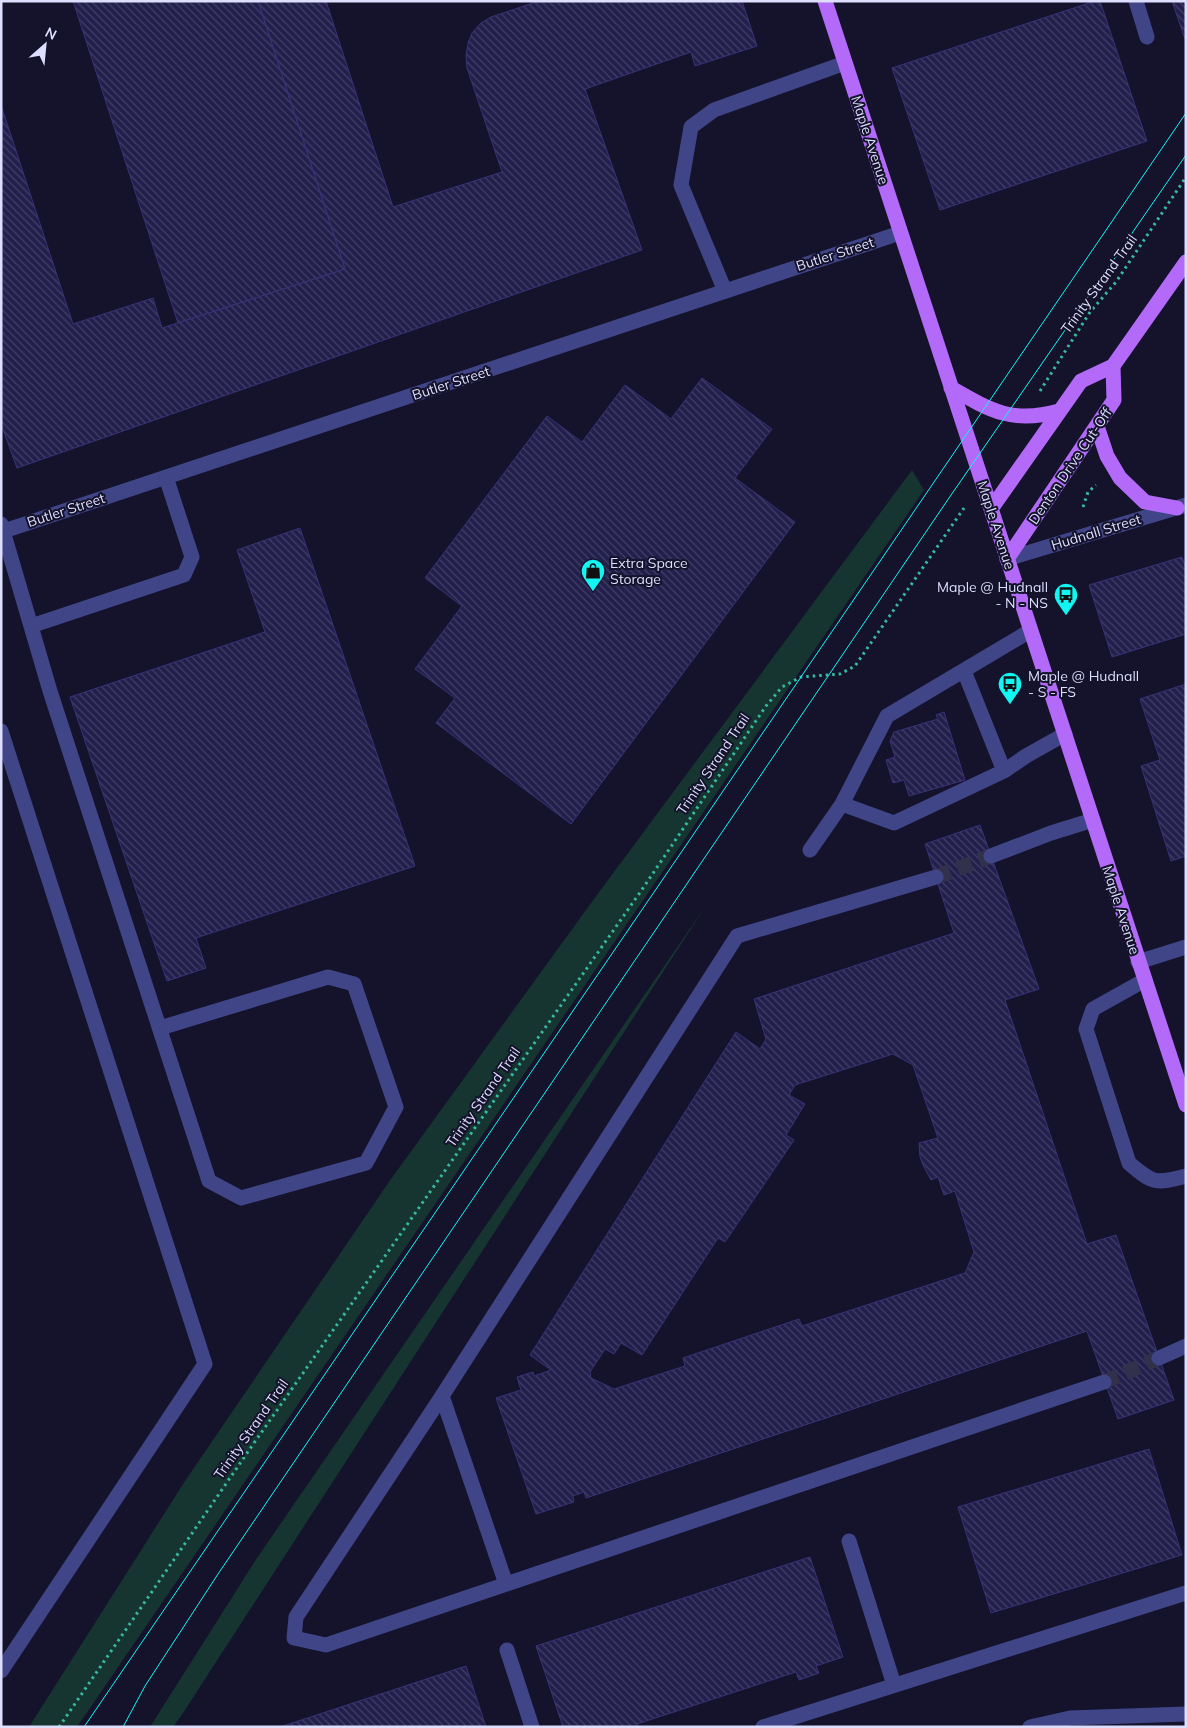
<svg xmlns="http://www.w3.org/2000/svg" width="1187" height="1728" viewBox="0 0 1187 1728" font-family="Mulish,sans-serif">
<defs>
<pattern id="building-back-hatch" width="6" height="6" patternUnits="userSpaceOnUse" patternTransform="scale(1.25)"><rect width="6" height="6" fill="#231f4c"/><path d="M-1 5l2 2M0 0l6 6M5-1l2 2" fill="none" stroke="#423f67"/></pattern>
</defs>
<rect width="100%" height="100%" fill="#14132b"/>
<path fill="#163530" d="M912,470L924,490L77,1727H29L185,1481L391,1179L594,899Z
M707,904L183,1713L173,1727H150L257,1558Z"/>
<path fill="url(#building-back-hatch)" stroke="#383277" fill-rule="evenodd" d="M73,1H258L345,269L178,323Z
M258,1H326L393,207L502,172L467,68L466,55L468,43L472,33L481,23L491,17L539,1H742L757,46L695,66L691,52L585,89L642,250L17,468L1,424V105L73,324L153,298L162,328L345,269Z
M1095,1H1100L1147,141L940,210L892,68Z
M1172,1H1186V42Z
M702,378L772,429L735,478L795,522L571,824L436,723L455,698L415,669L462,606L425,578L547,416L582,442L625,385L671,419Z
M300,528L415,866L196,938L206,968L167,981L70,697L265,632L237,550Z
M1182,557L1186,568V634L1112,657L1089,585Z
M1186,684V856L1171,861L1141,766L1160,760L1140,699Z
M944,712L965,780L909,796L904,780L893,783L886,760L895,757L890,741L894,732L938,719L936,715Z
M980,825L1039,989L1005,1000L1087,1244L1116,1235L1174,1400L1118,1419L1087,1331L586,1498L584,1492L573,1496L574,1502L536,1514L496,1398L521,1390L517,1377L533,1372L534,1376L551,1370L530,1355L736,1032L760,1049L766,1039L754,999L954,933L925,844ZM893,1054L913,1065L938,1138L919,1143L920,1157L924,1167L931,1180L938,1177L944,1195L955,1191L974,1252L965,1273L802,1326L799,1319L683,1358L685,1366L614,1389L591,1378L590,1372L605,1349L614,1354L621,1343L642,1355L718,1238L725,1242L794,1140L786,1135L805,1104L789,1095L795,1085Z
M1149,1449L1182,1555L991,1613L958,1507Z
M810,1557L843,1657L816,1666L819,1673L799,1680L796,1672L637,1724L638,1727H563L536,1646Z
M466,1666L486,1727H280Z"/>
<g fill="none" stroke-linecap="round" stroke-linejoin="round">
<path stroke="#32314b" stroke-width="15" stroke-dasharray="15 8" stroke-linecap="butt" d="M936,877L991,856
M1104,1382L1159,1358"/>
<path stroke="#36baa2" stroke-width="3" stroke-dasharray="2.5 4" stroke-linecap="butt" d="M1040,391L1090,312L1116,282L1186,177
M1083,507L1088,492L1096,485
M59,1727L254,1443L641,891L766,706L782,687L801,677L840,674L855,666L964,508"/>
<path stroke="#404588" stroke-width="15" d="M1136,1L1147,37
M725,291L681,185L691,127L714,110L845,63
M1,524L50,691L209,1181L241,1198L366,1163L396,1107L354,984L328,977L160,1028
M1,532L900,233
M1007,559L1186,505
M31,626L184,575L192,557L166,477
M964,671L1004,771
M1,731L205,1364L1,1671
M842,804L894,823L1004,771L1026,756L1065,734
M810,850L842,804L887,716L1030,631
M991,856L1051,833L1093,820
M936,877L737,936L442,1396L296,1617L294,1638L326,1645L1104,1382
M1138,962L1186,947
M1145,980L1093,1009L1086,1029L1129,1163C1153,1184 1156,1184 1186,1176
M1159,1358L1186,1346
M442,1396L506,1584
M849,1541L894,1685
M507,1650L532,1727
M763,1727L1186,1593
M1030,1727L1070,1718L1186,1714"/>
<path stroke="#b36af9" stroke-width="15" d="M825,1L1186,1105
M951,388C991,411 1013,424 1059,411
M1097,426L1107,456L1120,478L1145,502L1177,508
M991,509L1081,381L1113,366L1186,262
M1007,559L1114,400L1113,366"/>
<path stroke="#13f5f2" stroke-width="1" d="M84,1727L1186,113
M123,1727L145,1686L218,1574L949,498L1186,155"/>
</g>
<defs>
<symbol id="shop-pin" viewBox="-11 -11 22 30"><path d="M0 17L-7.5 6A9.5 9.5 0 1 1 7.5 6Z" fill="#13f5f2" stroke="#14132b"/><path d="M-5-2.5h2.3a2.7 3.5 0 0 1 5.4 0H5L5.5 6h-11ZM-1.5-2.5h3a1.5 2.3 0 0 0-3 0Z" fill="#111"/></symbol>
<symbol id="bus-pin" viewBox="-11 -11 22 30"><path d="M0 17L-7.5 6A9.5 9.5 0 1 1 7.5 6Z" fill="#13f5f2" stroke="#14132b"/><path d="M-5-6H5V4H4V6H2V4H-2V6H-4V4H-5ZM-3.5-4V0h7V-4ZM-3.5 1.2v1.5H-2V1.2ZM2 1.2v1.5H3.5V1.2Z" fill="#111"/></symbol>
</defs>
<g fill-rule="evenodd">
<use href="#shop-pin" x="579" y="557" width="28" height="38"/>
<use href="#bus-pin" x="1052" y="581" width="28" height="38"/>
<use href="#bus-pin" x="996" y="670" width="28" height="38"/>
</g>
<g text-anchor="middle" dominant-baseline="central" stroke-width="4" stroke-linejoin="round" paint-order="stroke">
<g font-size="14" fill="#dedefe" stroke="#14132b">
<text transform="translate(870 140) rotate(72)">Maple Avenue</text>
<text transform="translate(835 254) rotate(-18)">Butler Street</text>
<text transform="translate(1099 284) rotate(-54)">Trinity Strand Trail</text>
<text transform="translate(451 383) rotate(-18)">Butler Street</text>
<text transform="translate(1070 466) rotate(-56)">Denton Drive Cut-Off</text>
<text transform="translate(66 510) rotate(-18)">Butler Street</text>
<text transform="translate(996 525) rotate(72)">Maple Avenue</text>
<text transform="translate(1096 532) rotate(-17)">Hudnall Street</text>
<text transform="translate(713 764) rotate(-56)">Trinity Strand Trail</text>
<text transform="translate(1121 910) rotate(72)">Maple Avenue</text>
<text transform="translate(483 1097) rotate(-55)">Trinity Strand Trail</text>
<text transform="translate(251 1429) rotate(-55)">Trinity Strand Trail</text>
</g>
<g font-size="14" fill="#dedefe" stroke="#14132b" text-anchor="start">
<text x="610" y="563">Extra Space<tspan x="610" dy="16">Storage</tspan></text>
<text x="1048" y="587" text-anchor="end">Maple @ Hudnall<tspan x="1048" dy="16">- N - NS</tspan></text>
<text x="1028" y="676">Maple @ Hudnall<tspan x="1028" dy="16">- S - FS</tspan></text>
</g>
</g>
<rect width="1187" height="1728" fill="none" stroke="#dedefe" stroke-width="5"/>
<g transform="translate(45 45) rotate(27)" stroke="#14132b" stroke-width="4" paint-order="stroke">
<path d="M0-4L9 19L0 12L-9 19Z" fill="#dedefe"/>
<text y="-8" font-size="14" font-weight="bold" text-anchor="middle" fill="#dedefe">N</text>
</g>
</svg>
